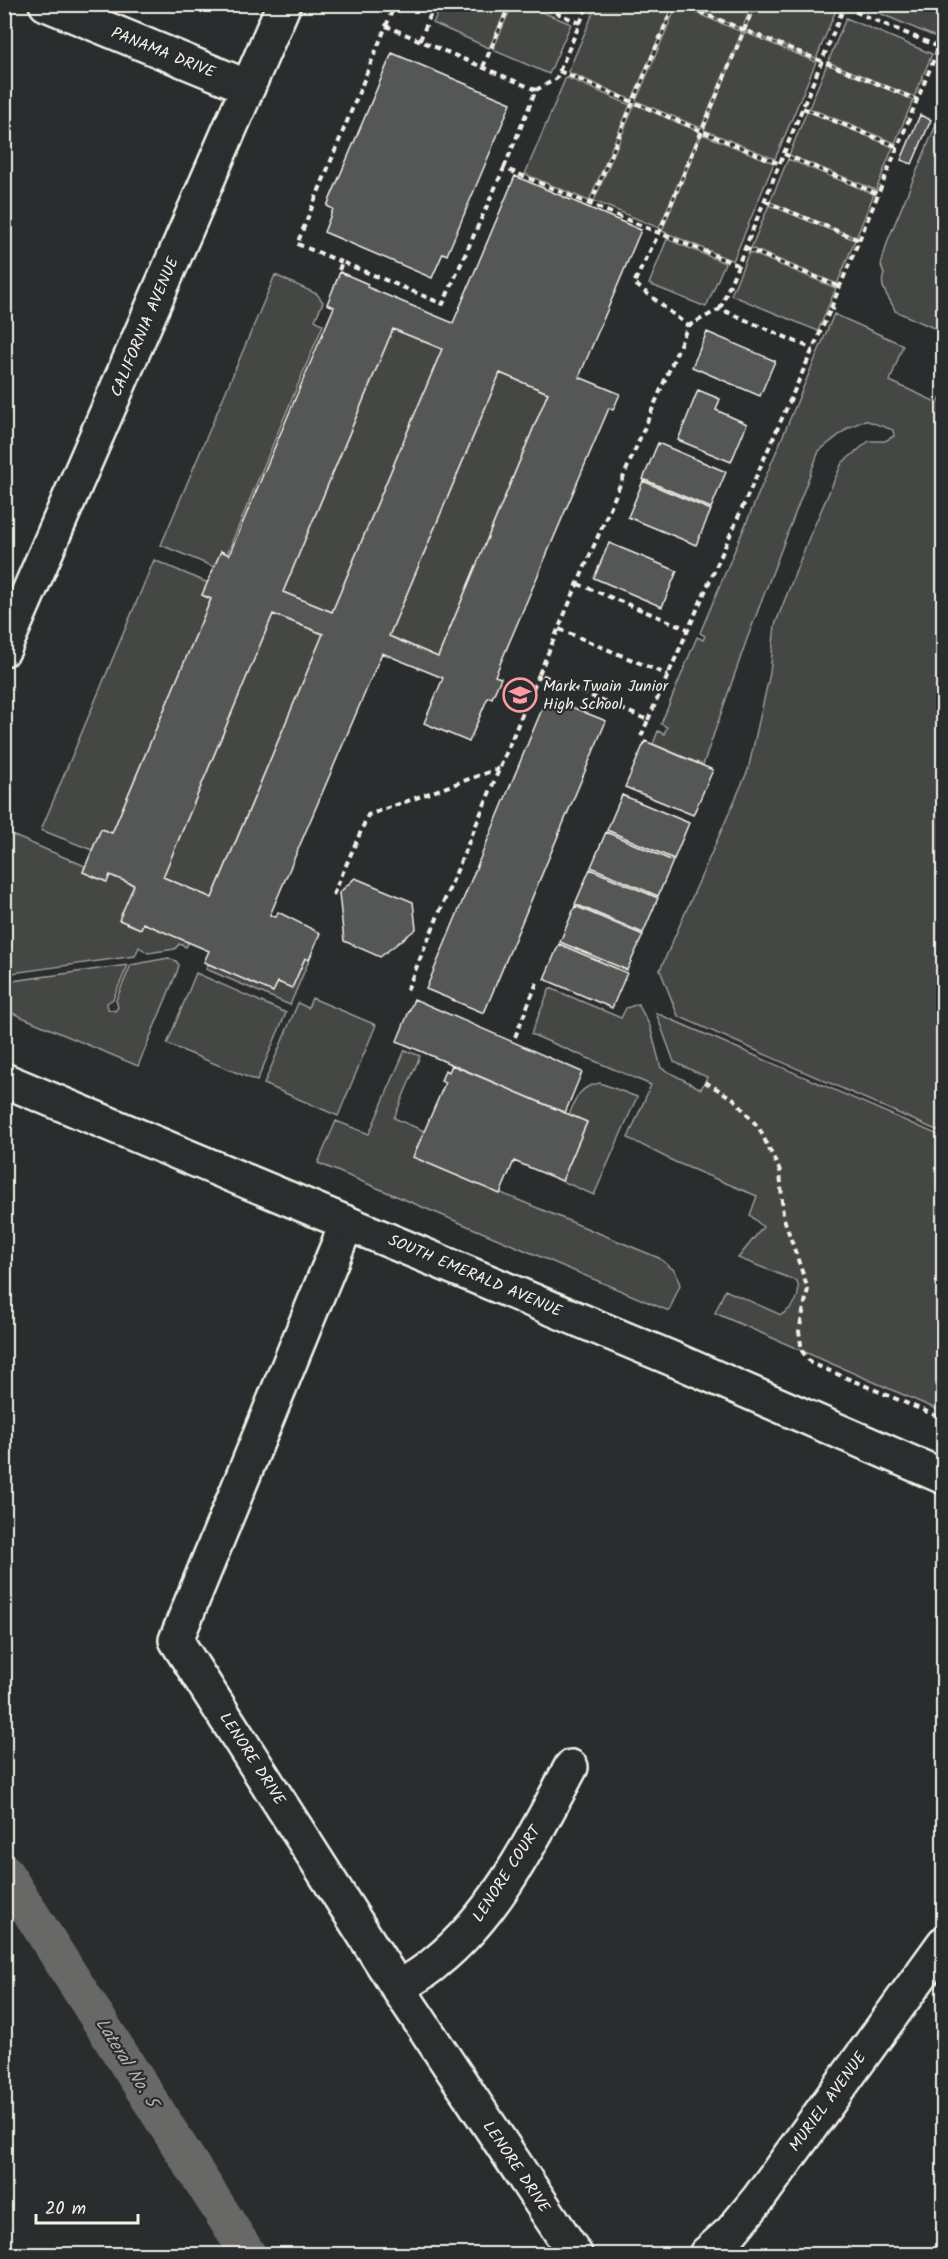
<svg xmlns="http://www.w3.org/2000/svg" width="948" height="2259" viewBox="0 0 948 2259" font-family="Kalam,sans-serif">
<rect width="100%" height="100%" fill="#2a2d2e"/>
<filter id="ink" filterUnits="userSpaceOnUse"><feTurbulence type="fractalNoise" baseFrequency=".0167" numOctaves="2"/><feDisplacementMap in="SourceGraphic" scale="12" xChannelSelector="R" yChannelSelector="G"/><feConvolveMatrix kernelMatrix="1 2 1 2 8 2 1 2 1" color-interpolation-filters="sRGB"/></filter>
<g filter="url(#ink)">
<path fill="#444645" stroke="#9c9c96" stroke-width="1.5" d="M597,4L673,5L632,100L568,72Z
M441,5V4L508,5L489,48L433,23Z
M512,5H525L571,24L549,74L493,50Z
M677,5L742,32L701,128L636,101Z
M685,5H752L742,29Z
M755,5H824L836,10L816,59L745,30Z
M860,5H943V40Z
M846,18L932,54L914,97L828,62Z
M744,32L816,62L775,159L704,130Z
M827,64L913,100L895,143L809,108Z
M566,77L630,105L589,201L525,174Z
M635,104L700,132L659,228L594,201Z
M943,108V332L895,311C891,298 878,289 884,274L881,265L888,240Z
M807,111L893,147L876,190L789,155Z
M702,134L774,163L733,261L662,231Z
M788,159L874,194L856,238L770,202Z
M769,205L855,240L837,284L751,248Z
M667,239L725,263L706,307L649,284Z
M749,252L836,288L818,331L731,295Z
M275,275L317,294L323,302L315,320L323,325L227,554L221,552L214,567L161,545Z
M834,314L903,345L890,381L938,403L943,393V1133L678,1016L660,970L748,770L770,673L775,625L808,540L842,463L869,441H885L894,436L893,430L865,420L848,428L819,451L747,639L703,765L653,744L658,731L664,734L667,727L661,724L697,637L703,640L705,636L700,633Z
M393,329L442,349L332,612L283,592Z
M500,373L548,393L438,657L389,636Z
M154,560L208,583L202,595L211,599L112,833L101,829L92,850L41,830Z
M273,614L323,634L212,898L163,877Z
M7,833L85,866L83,872L106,882L110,875L134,885L120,920L140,929L143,923L189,942L186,947L179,944L175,949L148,953L139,947L135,956L5,974L4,838Z
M168,958L176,961L179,965L177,972L138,1066L5,1010V982L128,965L113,999L107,1003L108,1009L115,1011L118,1007L116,1000L131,965Z
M305,958L309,960L290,1005L206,969L208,964L273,991L278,982L292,988Z
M196,973L286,1013L257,1081L167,1044Z
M550,988L621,1018L626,1008L638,1004L650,1026L661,1068L701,1089L707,1077L674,1062L656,1013L943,1137V1412L715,1313L725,1290L781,1315C794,1307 802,1297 797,1281L738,1258L763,1227L750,1215L757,1196L675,1162L628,1138L651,1085L531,1034Z
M312,998L376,1025L338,1116L264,1084L298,1003L308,1008Z
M405,1050L420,1056L394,1118L424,1131L414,1157L659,1258L675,1271L680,1285L669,1311L318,1163L336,1121L369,1134Z
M600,1083L637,1097L594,1195L562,1181L587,1123L569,1115C576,1097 580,1086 600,1083Z"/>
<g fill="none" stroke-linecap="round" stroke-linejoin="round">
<path stroke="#676866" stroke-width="36" d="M4,1871L248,2254"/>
</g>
<path fill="#555756" stroke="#f4f1e8" stroke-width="1.5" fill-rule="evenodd" d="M392,53L511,103L447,255L443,253L432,278L324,232L333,209L327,206Z
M920,115L931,120L912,164L901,160Z
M515,176L641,230L579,377L620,394L613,410L609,408L495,676L501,678L492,698L488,697L469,742L424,723L443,678L382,653L270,915L276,917L278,912L320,933L309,960L305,958L292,988L278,982L273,992L204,962L209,951L143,923L141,929L119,920L134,885L110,875L107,882L83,872L101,829L112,833L211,599L202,595L221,551L229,555L334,307L327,304L340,272L368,284L367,287L453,323ZM393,329L442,349L332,612L283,592ZM500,373L548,393L438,657L389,636ZM273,614L323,634L212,898L163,877Z
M707,332L775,361L760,396L692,367Z
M698,390L720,399L716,410L747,424L731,462L678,440Z
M658,443L726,472L711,508L643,479Z
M643,481L711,510L696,545L628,517Z
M609,543L677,571L662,607L594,578Z
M547,697L606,721L484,1013L426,989Z
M645,741L713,770L693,815L625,787Z
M622,795L689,823L674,859L607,830Z
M606,832L673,861L658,896L591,867Z
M590,869L658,898L643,933L575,904Z
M355,878L413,902L416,929L380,957L344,941L339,893Z
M575,906L643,935L627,970L560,942Z
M559,944L627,973L612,1008L544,979Z
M414,999L582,1072L565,1113L397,1041Z
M452,1065L587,1122L562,1181L514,1161L500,1194L413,1157L445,1083L441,1081L445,1070L449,1072Z"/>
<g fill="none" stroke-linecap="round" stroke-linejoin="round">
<defs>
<path id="minor" d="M46,4L248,87
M347,1223L176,1640L398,1988L575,2254
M398,1988C411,1980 425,1972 436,1962C498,1912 534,1836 571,1767
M706,2254L731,2232L759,2198L944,1943"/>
<path id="tertiary" d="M4,649L284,4
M4,1080L673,1359L944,1477"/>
</defs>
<use href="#minor" stroke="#f4f1e8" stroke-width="38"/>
<use href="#tertiary" stroke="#f4f1e8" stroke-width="38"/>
<path stroke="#f4f1e8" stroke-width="4" stroke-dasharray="6 4.5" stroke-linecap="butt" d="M536,4L580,23L556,79L536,90
M680,4L918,100
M580,23L588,4
M386,26L395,4
M420,40L435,4
M939,47L944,38
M483,67L510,4
M559,71L780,164
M803,108L898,147
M784,154L878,194
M765,201L859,240
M590,205L674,4
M745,248L840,287
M342,262L297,244L386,26L536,90L504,168
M738,265L659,233L755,4
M339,270L342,262L443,304L504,168L659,233L634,283L688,326
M831,308L939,47L844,7
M720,309L844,7L839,4
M578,584L688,629
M559,629L668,675
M539,674L688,326L720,309L813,349
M648,720L831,308L835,309
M333,895L368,815L500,768
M407,990L539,674L648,720L640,739
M515,1037L538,980
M705,1082L734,1099L759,1128L780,1171L783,1216L808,1289L799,1331L802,1351L811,1363L944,1419"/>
<use href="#minor" stroke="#2a2d2e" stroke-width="33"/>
<use href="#tertiary" stroke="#2a2d2e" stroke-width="33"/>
</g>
</g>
<defs>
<symbol id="school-ring" viewBox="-11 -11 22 22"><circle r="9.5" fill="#2a2d2e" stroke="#ff9aa2" stroke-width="1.5"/><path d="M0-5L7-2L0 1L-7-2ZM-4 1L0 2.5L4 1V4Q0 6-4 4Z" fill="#ff9aa2"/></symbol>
</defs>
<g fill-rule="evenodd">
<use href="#school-ring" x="501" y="676" width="38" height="38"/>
</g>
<g text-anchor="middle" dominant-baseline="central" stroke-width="4.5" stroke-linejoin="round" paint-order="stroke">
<g font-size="16" fill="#f4f1e8" stroke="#2a2d2e">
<text transform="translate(163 53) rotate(22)">PANAMA DRIVE</text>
<text transform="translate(145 327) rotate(-67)">CALIFORNIA AVENUE</text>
<text transform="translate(475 1276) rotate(23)">SOUTH EMERALD AVENUE</text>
<text transform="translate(252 1759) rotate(57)">LENORE DRIVE</text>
<text transform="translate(507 1874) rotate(-57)">LENORE COURT</text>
<text transform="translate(828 2102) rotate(-54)">MURIEL AVENUE</text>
<text transform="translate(516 2167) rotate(56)">LENORE DRIVE</text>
</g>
<g font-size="16" fill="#f4f1e8" stroke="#2a2d2e" text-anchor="start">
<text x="543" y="686">Mark Twain Junior<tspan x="543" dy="18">High School</tspan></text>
</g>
<g font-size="18" font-style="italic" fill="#b5b3ae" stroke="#2a2d2e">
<text transform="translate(126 2063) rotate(58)">Lateral No. 5</text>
</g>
</g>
<rect width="948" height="2259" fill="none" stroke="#2a2d2e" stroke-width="24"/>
<rect x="12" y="12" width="924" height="2235" fill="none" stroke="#f4f1e8" stroke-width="2" filter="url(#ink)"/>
<path d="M36 2214v9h102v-9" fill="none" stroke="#f4f1e8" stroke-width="3"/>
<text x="45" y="2214" font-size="18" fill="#f4f1e8" stroke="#2a2d2e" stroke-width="4.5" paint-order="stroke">20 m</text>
</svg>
